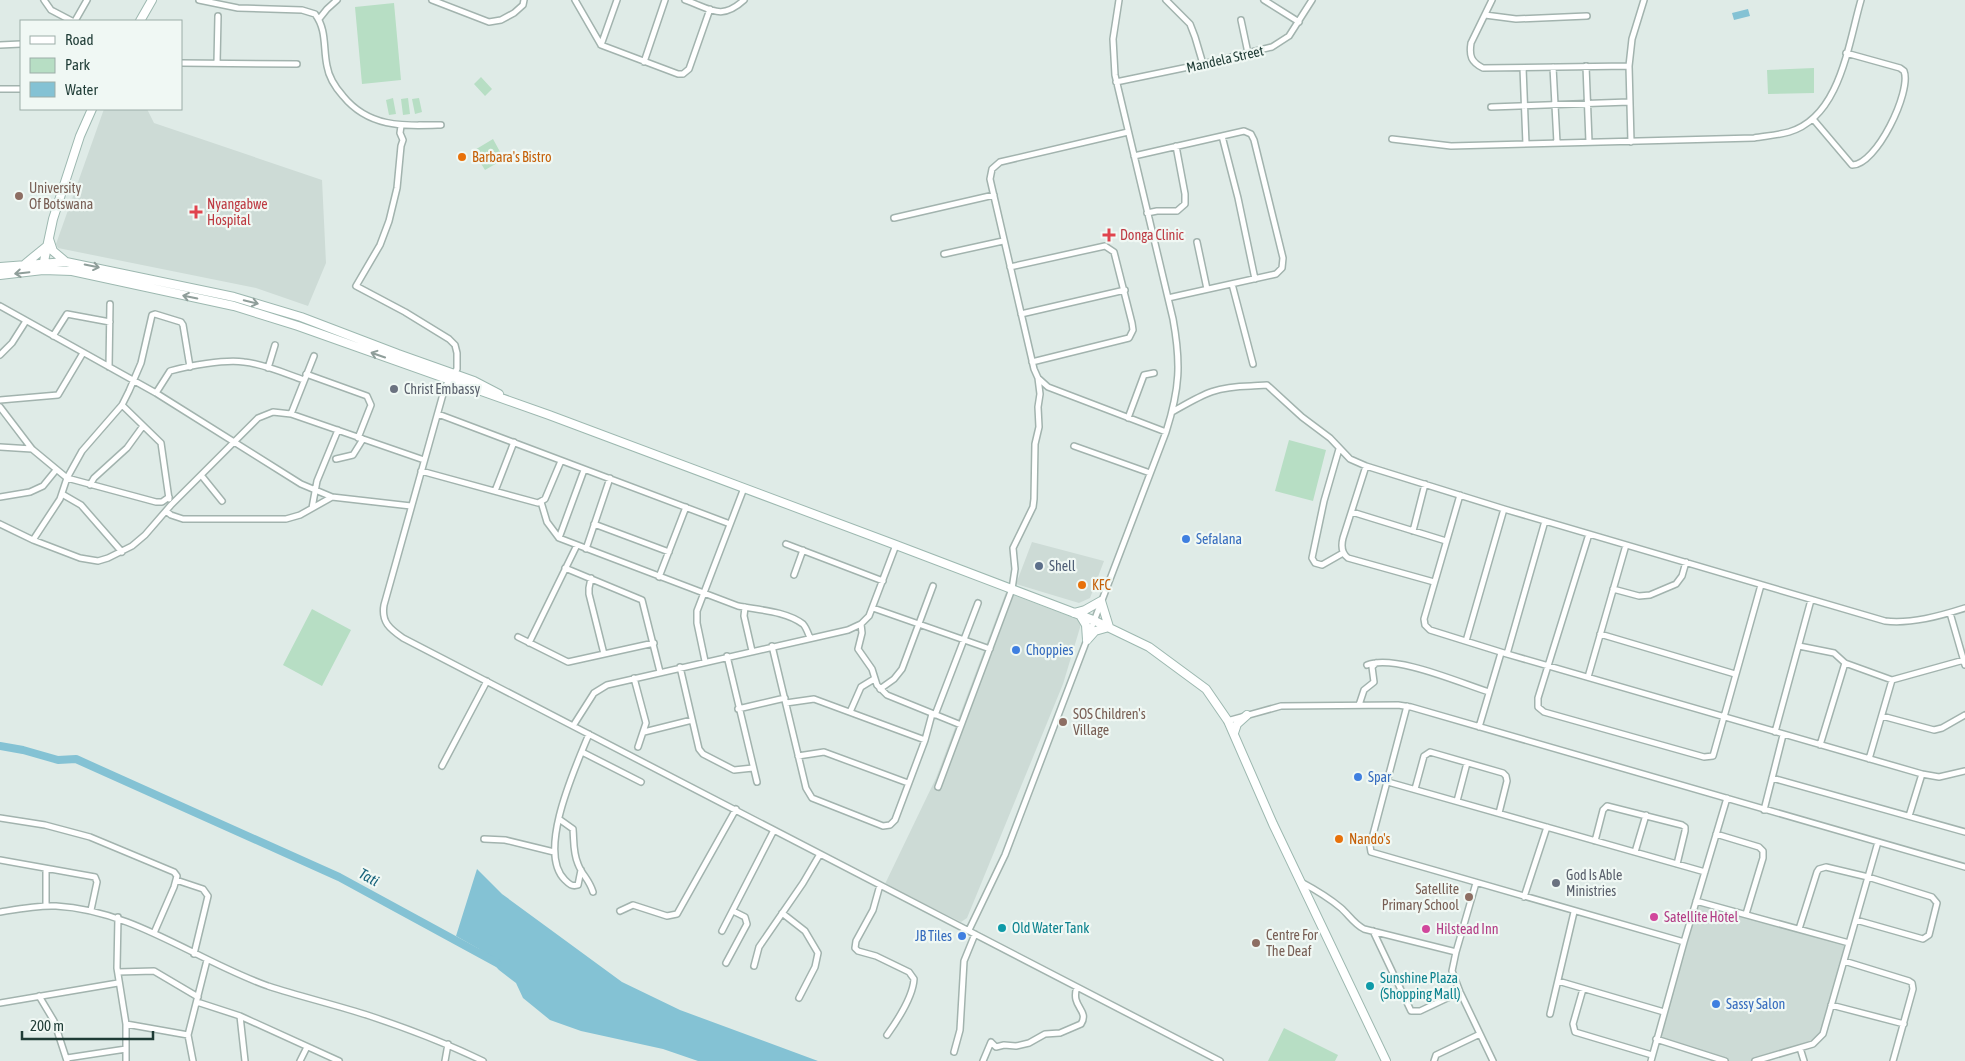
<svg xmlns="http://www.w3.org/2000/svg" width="1965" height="1061" viewBox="0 0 1965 1061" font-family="'Asap Condensed',sans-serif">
<rect width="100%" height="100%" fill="#dfebe7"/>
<path fill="#cddbd6" d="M104,109H147L154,123L322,180L326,263L308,306L256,288L58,248L56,244Z
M1032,542L1104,561L1090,598L1079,603L1016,584Z
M1006,592L1082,621L1063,684L967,918L961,922L885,884L936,778Z
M1696,901L1849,943L1819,1039L1755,1061H1725L1656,1039Z"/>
<path fill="#b7dec4" d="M394,3L401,80L362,84L355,7Z
M1814,68V93L1768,94L1767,70Z
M481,77L492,89L485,96L474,84Z
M393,98L396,114L389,115L386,100Z
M408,98L410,114L403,115L401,99Z
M419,98L422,112L415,114L412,99Z
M493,139L504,159L485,170L473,151Z
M1289,440L1326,450L1313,501L1275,491Z
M312,609L351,630L322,686L283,665Z
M1284,1028L1338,1055L1335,1061H1268Z"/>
<path fill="#84c2d4" d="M1748,9L1750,16L1734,20L1732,13Z
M477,869L502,894L622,982L680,1010L818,1061H698L663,1049L581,1031L550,1020L523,998L516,983L499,970L479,949L456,936Z"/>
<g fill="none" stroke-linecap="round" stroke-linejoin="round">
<path stroke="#84c2d4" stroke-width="8" d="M0,746L23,750L58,760L76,759L339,877L497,963"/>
<defs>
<path id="street" d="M44,0L51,10L72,21
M199,0L238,8L302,10L315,14C327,30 323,47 327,66C329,78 335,87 343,96C369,128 404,126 441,125H419
M432,0L489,22L501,20L514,13L523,5L524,0
M575,0L601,45L678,74H683L689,69L710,9
M685,0C711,9 721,21 744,0
M1166,0L1190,24L1195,37L1203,64
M1264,0L1299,22
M1492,0L1471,43C1469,56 1471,62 1483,68L1629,66
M1485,15L1516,19L1587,16
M319,19L327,9L337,0
M1241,20L1248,53
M75,21L87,0
M0,45L21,44
M601,45L617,0
M644,62L665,0
M181,63L297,64
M217,63L218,16
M1586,66L1589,142
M1553,67L1557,143
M1523,68L1526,144
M1116,82L1203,64L1272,47L1289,36L1312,0
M0,89H21
M1491,107L1629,102
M1813,119L1852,165C1876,166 1912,91 1904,71L1900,68L1846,53
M401,126L400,133L403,140L401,146L397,188L389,221L380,245L356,286L405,312L449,339L455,345L457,353V369L445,387L384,605C381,622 390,629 403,638L1220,1061
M1128,132L1000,162L992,169L990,179L1034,369L1038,378L1048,387L1166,432
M1222,136L1238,198L1255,279
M1392,139L1451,146L1754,138C1766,136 1778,135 1789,132C1840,117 1848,45 1861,0
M1631,142L1629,66L1632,39L1644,0
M1134,156L1244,131L1251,134L1254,140L1283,258L1282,268L1276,274L1168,298
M1147,213L1157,211H1177L1185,204V194L1176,146
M894,218L994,195
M1197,242L1207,289
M944,254L1003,241
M1010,267L1105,246L1114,252L1132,323L1133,330L1129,338L1032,362
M1232,284L1253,364
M0,306L156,393L301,484L332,497L411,506
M1021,314L1125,290
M53,336L67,314L110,322
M0,355L12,343L26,321
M109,367L110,304
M268,368L275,345
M306,374L367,396L371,405L358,438
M156,393L170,371C188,366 225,359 244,362C264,364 284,373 304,380
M0,400L58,395L83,353
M122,405L161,443L169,499
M0,407L32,449L67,478L156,502H162L169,497
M1172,412C1204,394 1213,387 1251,386C1256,386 1261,385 1267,385L1302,417L1330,438L1350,459L1366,466L1504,509L1885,621C1911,624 1940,616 1965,608
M291,414L314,356
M438,414L730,524
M1128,418L1144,375L1154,373
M1074,446L1150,473
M0,447L32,449
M1339,449L1324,501L1312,558L1315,563L1322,565L1343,553
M336,459L353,455L363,439
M1366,466L1343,538C1341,546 1341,553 1348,558L1434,582
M421,471L538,503L545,499L561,461
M201,475L222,501
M90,485L94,478L127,448L143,426
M495,491L514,442
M62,494L81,505L122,552
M1460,495L1424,619L1425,625L1430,630L1507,654L1922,774L1939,777L1965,771
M0,497L30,492L43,486L56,470
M541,502L547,522L559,538L738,606C758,610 786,611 803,624C806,627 808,633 810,638
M312,508L317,481L338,430
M166,511L171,515L183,519H286L300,515L332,497
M1352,512L1446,541
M0,524L33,540L80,558L98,561L108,558L132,546L145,535L171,505L258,418L273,412L291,414L424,460
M594,524L669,552
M1413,531L1425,484
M1589,534L1538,698V707L1544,712L1704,757L1713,756L1761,585
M559,538L584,470
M33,540L60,499L67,478L82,451L122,405L129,391L141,363L152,315L155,314L181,322L183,325L190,367
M786,544L883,581
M586,549L610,478
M565,568L642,600L660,672
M794,575L803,550
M659,577L686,507
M591,578L589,588V594L604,654
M1613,589L1639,596L1650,595L1676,584L1682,576L1686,562
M745,607L744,616L752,651
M873,608L990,649
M1950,613L1965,665
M861,624L862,633L858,649L872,669L877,685L887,695L961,725
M1600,634L1735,674
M518,637L568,662L654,643
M1466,641L1504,509
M529,643L577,545
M772,646L806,788L812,798L883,826L890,825L895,820L925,740L932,714
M1799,646L1834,653L1845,663L1892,680L1964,660
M1507,654L1545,521
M727,656L757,782
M705,661L697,623V611L744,488
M1367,665C1395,654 1460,683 1489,692
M680,667L699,749L703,754L734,770L753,768
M1588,677L1626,545
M634,678L646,723L638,747
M880,689L894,679L902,669L933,586
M786,703L814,699L925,740
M1359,705L1364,690L1374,682L1372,667L1376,663
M1407,706L1370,846L1371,852L1684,942
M738,709L785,698
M850,712L861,687L874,679
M935,715L978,603
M1882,716L1934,730L1942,728L1965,715
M1227,721L1281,706L1398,705L1411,707L1965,867
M573,726L594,693L607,685L848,630L861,624L869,616L896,545
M1479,727L1501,653
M644,732L692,720
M1775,732L1811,600
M1820,745L1845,663
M582,752L641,782
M798,756L824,752L908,783
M1869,759L1892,680
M442,766L487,681
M1772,778L1965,832
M1388,782L1705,872
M938,787L1012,589L1015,569L1013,548L1033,507L1034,499L1035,444L1039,427L1038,407L1040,394L1038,378
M1415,789L1424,756L1430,752L1503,773L1506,776L1507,781L1499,813
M1457,801L1467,763
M1764,810L1783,735
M1909,816L1922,774
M0,818L45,825L90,837L174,872L177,876L174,887L154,933
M559,819L573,829C574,841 573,853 578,864C582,875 589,879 593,892
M1716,834L1759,847L1763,851V858L1746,914
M484,839L505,840L554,852
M1595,841L1603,810L1607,806L1682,825L1685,827V831L1677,864
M1635,852L1646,815
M0,860L95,877L97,882L91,910
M46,869V906
M581,870L578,885C572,887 569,884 565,880C536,852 576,766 589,734
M176,880L203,889L208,896L194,954
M1301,882C1316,890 1328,897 1341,908C1349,915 1354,924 1364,929L1456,952
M1476,883L1456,952L1452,971L1460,992L1493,1061
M880,885L873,910L856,941L855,948L858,951L876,956L909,972L914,979C913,996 897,1021 887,1035
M1524,897L1547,827
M1696,901L1849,943
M620,911L633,905L667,916L677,914L736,809
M0,912C18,909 38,905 56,906C133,910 197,961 268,986C302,997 336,1005 370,1016C409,1029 446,1043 483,1061
M782,913L805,931L818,953L815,967L799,998
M118,917L117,968L126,1024V1061
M1799,929L1817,872L1819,869L1826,867L1868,877L1932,897L1937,903L1929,935L1923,939L1856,920
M969,930L1005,855L1166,432C1180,388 1181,363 1173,319L1115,75L1113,39L1119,0
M722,931L774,830
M1373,931L1411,1011H1420L1460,992
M1844,961L1909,981L1912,983L1913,989L1893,1061
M726,963L747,924L745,917L733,911
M754,966L759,947L803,883L820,854
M118,972L154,971L198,997
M1558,981L1664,1012
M1583,989L1573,1024L1575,1032L1652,1055
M39,996L54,1021L67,1061
M197,1002L240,1016L339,1061
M0,1003L118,983
M1831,1005L1904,1024
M1550,1014L1574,912
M240,1016L245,1061
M126,1024L188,1035
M1656,1039L1725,1061
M1800,1048L1804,1061
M954,1052L960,1030L964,961L975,934
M67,1058L126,1049
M193,1061L188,1035L207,960
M300,1061L307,1047
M445,1061L448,1044
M983,1061L991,1042L996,1047L1004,1045L1016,1046L1029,1043L1045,1034L1060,1033L1081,1024C1090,1010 1070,1007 1077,987
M1434,1061L1436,1055L1480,1034
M1651,1061L1684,942L1727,798
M1755,1061L1813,1044L1823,1034L1878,842"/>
<path id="secondary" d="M140,21L152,0
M49,239L53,251L66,262
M25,264L47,246
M43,266L53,219L80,136L92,109
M0,267L66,262L234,297L301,317L398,354L474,381L499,394
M0,275L43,270L72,271L234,306L298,326L549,415L896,545L1093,620L1149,647L1206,689L1228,721L1273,824L1386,1061
M1074,613L1085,610L1101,601L1109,627L1095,631L1087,640
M1080,615L1086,625L1087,640
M1234,733L1237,724L1247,715"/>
</defs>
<use href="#street" stroke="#a2b3ae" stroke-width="8"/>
<use href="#secondary" stroke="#9db8b0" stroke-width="10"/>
<use href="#street" stroke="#fff" stroke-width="5"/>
<use href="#secondary" stroke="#fff" stroke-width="8"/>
</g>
<defs><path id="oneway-shaft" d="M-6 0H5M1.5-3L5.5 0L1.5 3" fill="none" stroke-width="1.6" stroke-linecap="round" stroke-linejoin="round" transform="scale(1.25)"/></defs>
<g stroke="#8f9e9a">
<use href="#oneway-shaft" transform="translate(92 266) rotate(12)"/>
<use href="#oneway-shaft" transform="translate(22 273) rotate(174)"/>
<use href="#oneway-shaft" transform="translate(190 297) rotate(-168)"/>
<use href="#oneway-shaft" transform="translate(251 302) rotate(14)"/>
<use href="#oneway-shaft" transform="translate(378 355) rotate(-161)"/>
</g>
<g fill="#e8710a" stroke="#f0f8f4" stroke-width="2">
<circle cx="462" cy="157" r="5"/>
<circle cx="1082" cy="585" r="5"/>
<circle cx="1339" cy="839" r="5"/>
</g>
<g fill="#8d6e63" stroke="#f0f8f4" stroke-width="2">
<circle cx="19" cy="196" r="5"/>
<circle cx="1063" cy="722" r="5"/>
<circle cx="1469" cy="897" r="5"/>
<circle cx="1256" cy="943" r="5"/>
</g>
<g fill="#e0444e" stroke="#f0f8f4" stroke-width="2">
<path d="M193.5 204.5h5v5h5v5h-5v5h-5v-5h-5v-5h5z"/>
<path d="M1106.5 227.5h5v5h5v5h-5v5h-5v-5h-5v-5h5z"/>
</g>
<g fill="#6b7280" stroke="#f0f8f4" stroke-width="2">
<circle cx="394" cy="389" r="5"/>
<circle cx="1556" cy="883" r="5"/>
</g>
<g fill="#3f7fe0" stroke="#f0f8f4" stroke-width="2">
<circle cx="1186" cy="539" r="5"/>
<circle cx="1016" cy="650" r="5"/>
<circle cx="1358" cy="777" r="5"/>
<circle cx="962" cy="936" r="5"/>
<circle cx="1716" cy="1004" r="5"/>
</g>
<circle fill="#5c6f8a" stroke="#f0f8f4" stroke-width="2" cx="1039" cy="566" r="5"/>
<g fill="#d1479c" stroke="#f0f8f4" stroke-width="2">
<circle cx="1654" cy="917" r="5"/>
<circle cx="1426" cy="929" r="5"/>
</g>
<g fill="#0f9aa8" stroke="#f0f8f4" stroke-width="2">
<circle cx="1002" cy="928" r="5"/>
<circle cx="1370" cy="986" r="5"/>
</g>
<g text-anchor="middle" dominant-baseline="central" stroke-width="4.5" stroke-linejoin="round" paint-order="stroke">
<g font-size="14" fill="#1f3c36" stroke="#f0f8f4">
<text transform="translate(1225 59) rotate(-13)">Mandela Street</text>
</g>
<g font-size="14" fill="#c56008" stroke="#f0f8f4" text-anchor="start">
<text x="472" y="157">Barbara's Bistro</text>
<text x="1092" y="585">KFC</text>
<text x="1349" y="839">Nando's</text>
</g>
<g font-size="14" fill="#785e54" stroke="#f0f8f4" text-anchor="start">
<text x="29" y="188">University<tspan x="29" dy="16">Of Botswana</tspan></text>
<text x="1073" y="714">SOS Children's<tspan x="1073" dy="16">Village</tspan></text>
<text x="1459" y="889" text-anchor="end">Satellite<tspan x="1459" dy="16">Primary School</tspan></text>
<text x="1266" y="935">Centre For<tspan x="1266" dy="16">The Deaf</tspan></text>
</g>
<g font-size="14" fill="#be3a42" stroke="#f0f8f4" text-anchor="start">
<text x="207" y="204">Nyangabwe<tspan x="207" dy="16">Hospital</tspan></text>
<text x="1120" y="235">Donga Clinic</text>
</g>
<g font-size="14" fill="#5b616d" stroke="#f0f8f4" text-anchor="start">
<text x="404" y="389">Christ Embassy</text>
<text x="1566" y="875">God Is Able<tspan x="1566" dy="16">Ministries</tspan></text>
</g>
<g font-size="14" fill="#366cbe" stroke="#f0f8f4" text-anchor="start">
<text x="1196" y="539">Sefalana</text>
<text x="1026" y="650">Choppies</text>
<text x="1368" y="777">Spar</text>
<text x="952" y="936" text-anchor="end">JB Tiles</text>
<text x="1726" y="1004">Sassy Salon</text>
</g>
<g font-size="14" fill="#4e5e75" stroke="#f0f8f4" text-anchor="start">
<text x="1049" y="566">Shell</text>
</g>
<g font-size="14" fill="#b23c85" stroke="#f0f8f4" text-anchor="start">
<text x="1664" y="917">Satellite Hotel</text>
<text x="1436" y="929">Hilstead Inn</text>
</g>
<g font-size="14" fill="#0d838f" stroke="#f0f8f4" text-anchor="start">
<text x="1012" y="928">Old Water Tank</text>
<text x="1380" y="978">Sunshine Plaza<tspan x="1380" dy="16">(Shopping Mall)</tspan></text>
</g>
<g font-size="15" font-style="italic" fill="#17637b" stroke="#f0f8f4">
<text transform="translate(369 877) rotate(29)">Tati</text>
</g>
</g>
<rect x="20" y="20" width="162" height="90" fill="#f0f8f4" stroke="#9cada8"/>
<rect x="30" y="36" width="25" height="8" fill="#ffffff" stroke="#9cada8"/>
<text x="65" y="45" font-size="15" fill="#1f3c36">Road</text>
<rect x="30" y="58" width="25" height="15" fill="#b7dec4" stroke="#9cada8"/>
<text x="65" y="70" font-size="15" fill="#1f3c36">Park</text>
<rect x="30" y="82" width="25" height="15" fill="#84c2d4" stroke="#9cada8"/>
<text x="65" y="95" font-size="15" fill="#1f3c36">Water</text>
<path d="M22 1031v8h131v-8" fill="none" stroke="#1f3c36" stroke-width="2.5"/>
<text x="30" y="1031" font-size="15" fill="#1f3c36" stroke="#f0f8f4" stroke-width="4" paint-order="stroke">200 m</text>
</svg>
